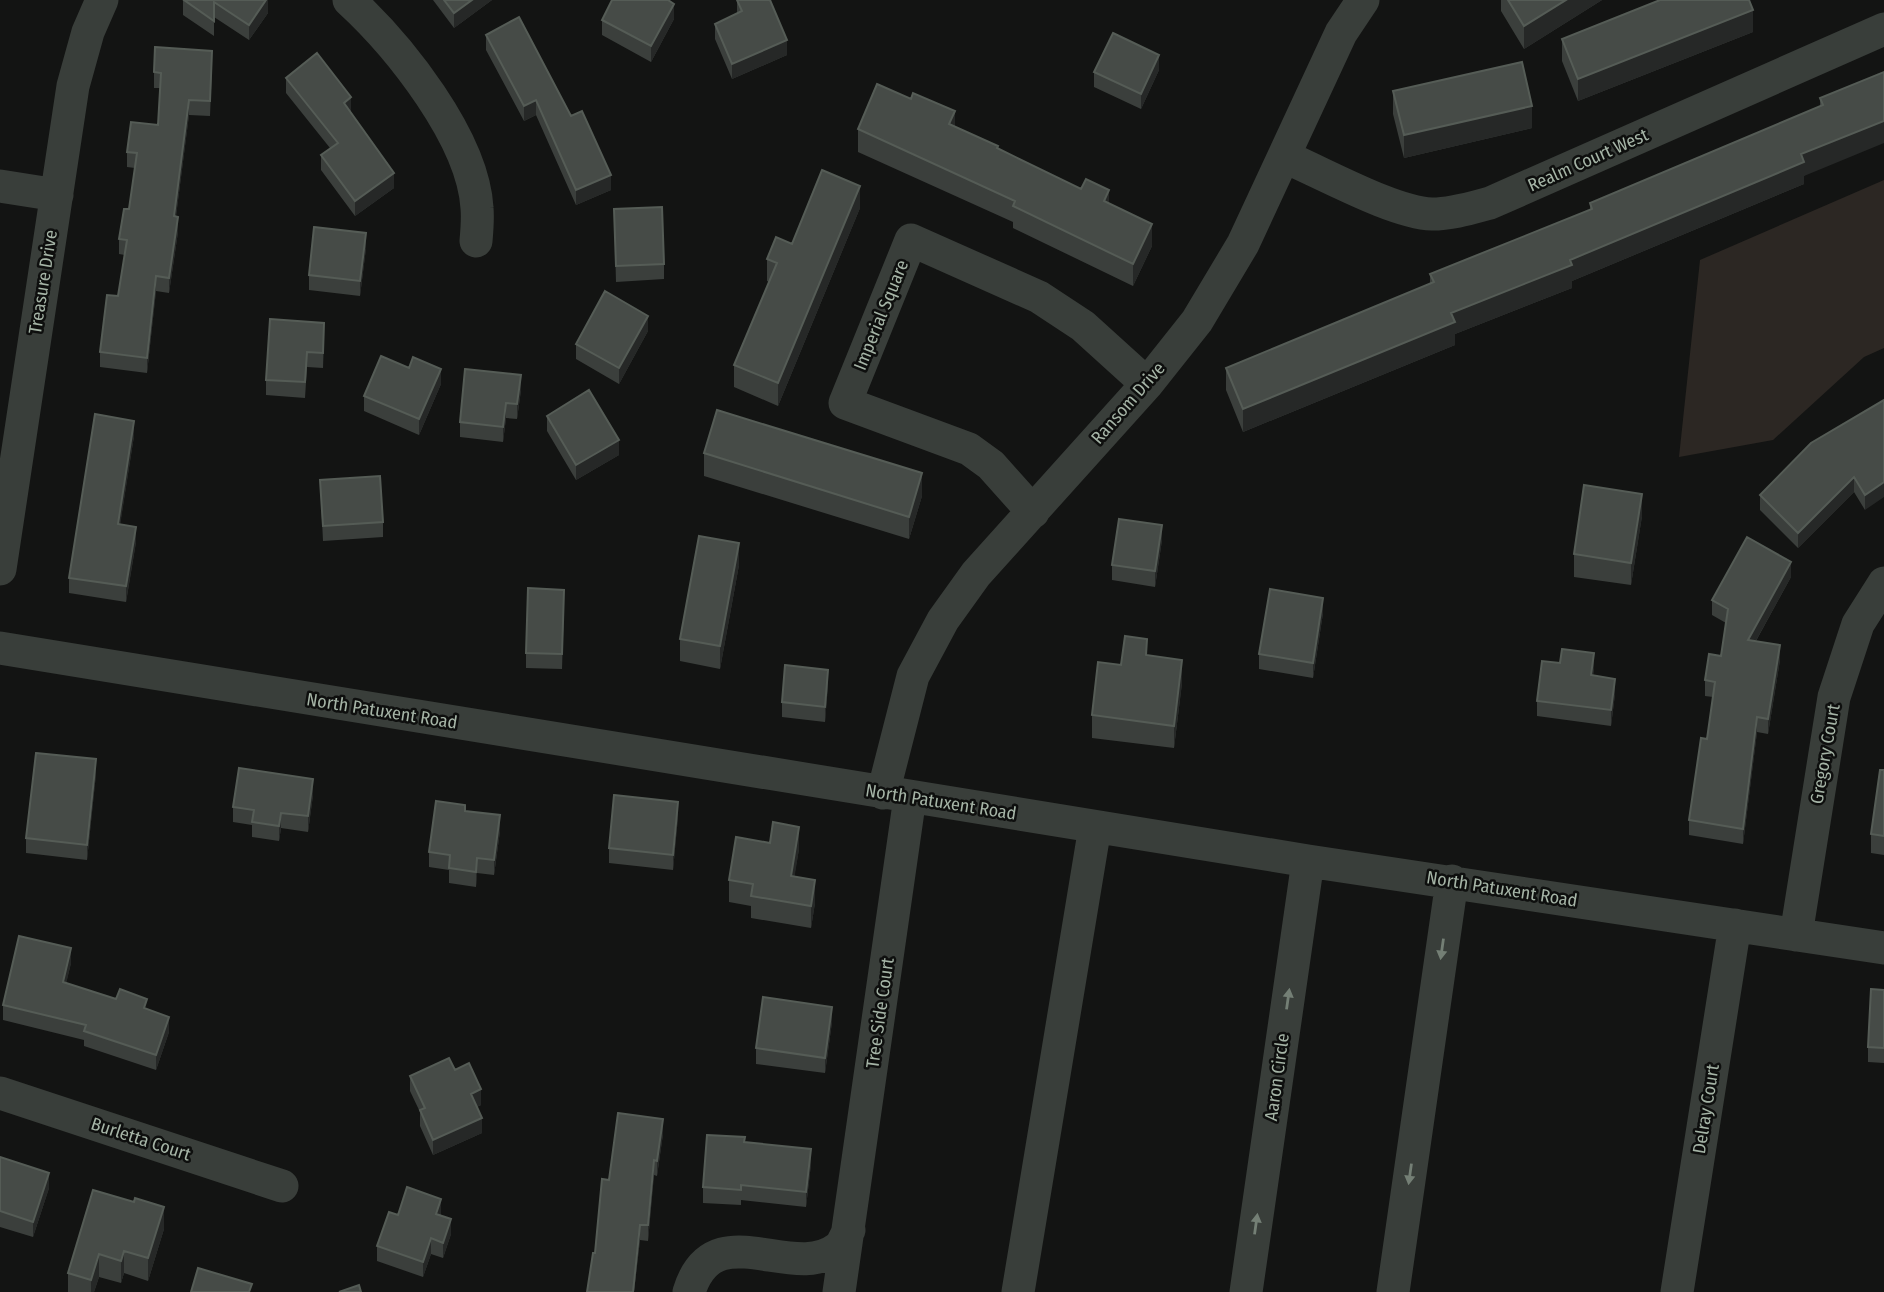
<svg xmlns="http://www.w3.org/2000/svg" width="1884" height="1292" viewBox="0 0 1884 1292" font-family="'Fira Sans Condensed',sans-serif">
<rect width="100%" height="100%" fill="#131413"/>
<path fill="#2c2723" d="M1884,180V348L1864,357L1773,440L1679,457L1700,260Z"/>
<g fill="none" stroke-linecap="round" stroke-linejoin="round">
<path stroke="#393e3a" stroke-width="33" d="M349,0C399,46 473,138 477,208C478,219 477,230 476,241
M1285,157C1323,173 1394,213 1432,214C1452,214 1471,208 1490,203L1884,29
M0,186L57,195
M1033,512L991,465L969,449L845,403L911,240L1039,297L1083,326L1147,384
M0,569L73,86L88,32L102,0
M0,648L1308,861L1884,948
M883,793L913,676L943,620L976,574L1147,384L1197,321L1243,244L1341,33L1363,0
M1796,935L1834,697L1858,624L1884,583
M0,1093L282,1186
M689,1292C714,1211 792,1284 838,1248C843,1244 846,1235 849,1230
M839,1292L910,797
M1018,1292L1095,827
M1246,1292L1308,861
M1393,1292L1452,881
M1677,1292L1735,925"/>
</g>
<path fill="#3b3f3c" d="M183,0H268V13L249,40L214,17V36L183,15Z
M433,0H492L454,28Z
M737,0L787,55L732,79L715,39V24L737,13Z
M1501,0H1602L1524,49L1501,11Z
M674,19L651,62L602,35V20Z
M1753,32L1578,101L1562,61V39Z
M486,35L571,116L611,190L576,205L536,115L524,121L486,50Z
M212,66L210,116L189,115L176,216L178,232L169,293L156,291L147,373L100,367V352L118,296L125,255L119,254V239L129,209L135,168L127,167V152L158,125L160,88H154V72Z
M1159,70L1141,109L1094,87V72Z
M1884,72L1804,176V184L1572,281V288L1455,334V345L1243,432L1226,390V368L1430,284V274L1590,210V203L1820,106V98Z
M286,78L351,112L394,188L355,216L321,170V155L330,148L286,93Z
M1393,91L1532,128L1404,158L1393,114Z
M955,127L1109,203L1152,246L1133,286L1013,228V222L858,152V129Z
M860,208L778,406L734,387V365L769,282L767,281V259L792,244Z
M614,209L664,264V279L616,282Z
M366,248L360,296L309,290V275Z
M648,331L619,384L576,359V344Z
M324,338L323,368L307,367L305,398L266,395V380Z
M441,384L419,435L364,411V396Z
M521,390L517,419L506,418L503,442L460,437V422Z
M1884,400L1865,510L1854,492L1798,548L1760,510V495Z
M547,416L619,455L576,480L547,431Z
M134,436L120,524L136,542L126,602L69,593V578Z
M704,453L922,496L909,539L704,476Z
M320,480L383,522V537L323,541Z
M1642,516L1631,585L1574,577V554Z
M1162,540L1155,587L1112,580V565Z
M739,565L720,669L680,661V639Z
M1791,577L1756,641L1780,660L1768,734L1757,732L1743,844L1689,835V820L1707,739L1713,697L1705,696V680L1721,656L1726,623L1712,615V600Z
M564,605L562,669L526,668V653Z
M1323,613L1313,678L1259,669V654Z
M1147,656L1182,683L1174,748L1092,738V715L1121,665Z
M1594,668L1593,676L1615,694L1611,726L1537,716V701Z
M828,685L825,722L782,717V702Z
M1884,770V855L1871,853V834Z
M96,774L87,860L26,853V838Z
M313,795L308,832L281,828L279,841L252,837V825L233,822V807Z
M465,811L500,831L494,875L477,873L476,887L449,883V870L429,867V852Z
M678,817L673,870L609,863V848Z
M799,849L794,877L815,903L811,928L751,918V906L729,902V880Z
M71,963L66,983L147,1009L169,1032L156,1070L84,1046V1040L3,1020V1005Z
M1884,990V1063L1868,1062V1047Z
M832,1022L825,1073L756,1064V1048Z
M455,1070L481,1105L477,1107L482,1133L433,1155L420,1126V1112L410,1091V1076Z
M663,1134L657,1176L654,1175L648,1241L640,1240L634,1292H587L609,1180Z
M745,1142L811,1164L806,1207L741,1200V1205L703,1203V1187Z
M0,1157L49,1188L33,1237L0,1227Z
M93,1190L164,1229L148,1281L124,1273L121,1283L99,1277L94,1292H68V1273Z
M441,1214V1216L451,1234L443,1258L431,1254L423,1277L377,1261V1246L398,1215Z"/>
<path fill="#262827" d="M266,0H268V13L249,40V25Z
M472,0H492L454,28V13Z
M1566,0H1602L1524,49V26Z
M674,4V19L651,62V46Z
M1753,10V32L1578,101V79Z
M787,40V55L732,79V64Z
M1159,55V70L1141,109V94Z
M351,97V112L344,118V103Z
M189,100V115L174,231V216Z
M536,100V115L524,121V106Z
M1532,106V128L1404,158V135Z
M955,111V134L949,124Z
M1884,121V143L1804,176V184L1572,281V288L1455,334V345L1243,432V409L1451,313L1801,154Z
M394,173V188L355,216V201Z
M611,175V190L576,205V190Z
M860,186V208L778,406V383Z
M1109,190V212L1104,201Z
M178,217V232L169,293V278Z
M1152,224V246L1133,286V264Z
M366,233V248L360,296V281Z
M156,276V291L147,373V358Z
M648,316V331L619,384V368Z
M441,369V384L419,435V419Z
M521,375V390L517,419V404Z
M506,403V418L503,442V427Z
M134,421V436L118,539V524Z
M619,440V455L576,480V465Z
M922,473V496L909,539V517Z
M1854,477V492L1798,548V533Z
M1884,482V497L1865,510V495Z
M1642,494V516L1631,585V563Z
M1162,525V540L1155,587V571Z
M136,527V542L126,602V586Z
M739,543V565L720,669V646Z
M1791,562V577L1748,655V640Z
M1323,598V613L1313,678V663Z
M1780,645V660L1768,734V719Z
M1594,653V668L1591,691V675Z
M1182,660V683L1174,748V726Z
M828,670V685L825,722V707Z
M1615,679V694L1611,726V710Z
M1757,717V732L1743,844V829Z
M96,759V774L87,860V845Z
M313,779V795L308,832V816Z
M678,802V817L673,870V855Z
M281,813V828L279,841V826Z
M500,815V831L494,875V860Z
M799,827V849L791,899V876Z
M477,858V873L476,887V872Z
M815,880V903L811,928V906Z
M71,948V963L63,997V982Z
M832,1007V1022L825,1073V1058Z
M169,1017V1032L156,1070V1055Z
M481,1089V1105L471,1109V1094Z
M482,1118V1133L433,1155V1140Z
M663,1119V1134L657,1176V1161Z
M811,1149V1164L806,1207V1192Z
M654,1160V1175L648,1241V1225Z
M49,1173V1188L33,1237V1222Z
M441,1199V1214L436,1229V1214Z
M164,1207V1229L148,1281V1258Z
M451,1219V1234L443,1258V1243Z
M640,1225V1240L634,1292H633Z
M431,1238V1254L423,1277V1262Z
M124,1251V1273L121,1283V1261Z
M99,1254V1277L94,1292H91V1280Z"/>
<path fill="#464b47" stroke="#555c56" stroke-width="2" d="M184,0H266L249,25L214,2V21Z
M444,0H472L454,13Z
M612,0H668L674,4L651,46L602,20Z
M737,0H770L787,40L732,64L715,24L742,11Z
M1508,0H1566L1524,26Z
M1660,0H1749L1753,10L1578,79L1562,39Z
M519,17L571,116L582,111L611,175L576,190L536,100L524,106L486,35Z
M1113,33L1159,55L1141,94L1094,72Z
M155,47L212,51L210,101L189,100L174,216L178,217L169,278L156,276L147,358L100,352L107,295L118,296L127,240L119,239L124,209H129L137,153L127,152L131,122L158,125L161,73L154,72Z
M317,53L351,97L344,103L394,173L355,201L321,155L338,143L286,78Z
M1522,62L1532,106L1404,135L1393,91Z
M1884,72V121L1801,154L1804,162L1570,260L1572,265L1451,313L1455,322L1243,409L1226,368L1434,282L1430,274L1592,209L1590,203L1823,105L1820,98Z
M877,84L911,99L913,93L955,111L949,124L998,146L997,148L1081,189L1086,179L1109,190L1104,201L1152,224L1133,264L1013,206L1015,201L858,129Z
M822,170L860,186L778,383L734,365L777,263L767,259L776,237L792,244Z
M662,207L664,264L616,266L614,209Z
M314,227L366,233L360,281L309,275Z
M605,291L648,316L619,368L576,344Z
M270,319L324,323L323,353L307,352L305,382L266,380Z
M381,356L409,368L413,357L441,369L419,419L364,396Z
M465,369L521,375L517,404L506,403L503,427L460,422Z
M589,390L619,440L576,465L547,416Z
M1884,400V482L1865,495L1854,477L1798,533L1760,495L1811,443Z
M717,410L922,473L909,517L704,453Z
M95,414L134,421L118,524L136,527L126,586L69,578Z
M380,476L383,522L323,526L320,480Z
M1584,485L1642,494L1631,563L1574,554Z
M1119,519L1162,525L1155,571L1112,565Z
M699,536L739,543L720,646L680,639Z
M1747,537L1791,562L1748,640L1780,645L1768,719L1757,717L1743,829L1689,820L1701,738L1707,739L1715,682L1705,680L1709,654L1721,656L1728,609L1712,600Z
M528,588L564,590L562,654L526,653Z
M1270,589L1323,598L1313,663L1259,654Z
M1125,636L1147,639L1146,655L1182,660L1174,726L1092,715L1098,662L1121,665Z
M1562,649L1594,653L1591,675L1615,679L1611,710L1537,701L1542,661L1560,663Z
M785,665L828,670L825,707L782,702Z
M36,753L96,759L87,845L26,838Z
M239,768L313,779L308,816L281,813L279,826L252,822L254,810L233,807Z
M1880,770H1884V836L1871,834Z
M614,795L678,802L673,855L609,848Z
M436,801L465,805V811L500,815L494,860L477,858L476,872L449,868L450,855L429,852Z
M773,822L799,827L791,876L815,880L811,906L751,896L753,884L729,880L736,837L770,843Z
M19,936L71,948L63,982L116,999L120,989L147,999L144,1008L169,1017L156,1055L84,1031L86,1025L3,1005Z
M1871,989L1884,990V1048L1868,1047Z
M763,997L832,1007L825,1058L756,1048Z
M449,1058L455,1070L469,1063L481,1089L471,1094L482,1118L433,1140L420,1110L425,1108L410,1076Z
M618,1113L663,1119L657,1161L654,1160L648,1225H640L633,1292H587L593,1253H595L602,1179L609,1180Z
M707,1135L745,1137L744,1142L811,1149L806,1192L741,1185V1190L703,1187Z
M0,1157L49,1173L33,1222L0,1211Z
M407,1187L441,1199L436,1214L451,1219L443,1243L431,1238L423,1262L377,1246L389,1212L398,1215Z
M93,1190L134,1202L135,1198L164,1207L148,1258L124,1251L121,1261L99,1254L91,1280L68,1273Z
M198,1268L252,1284L249,1292H191Z
M359,1285L361,1292H339Z"/>
<defs><path id="oneway-solid" d="M-6-.8H1V-3.2L6.5 0L1 3.2V.8H-6Z" transform="scale(1.75)"/></defs>
<g fill="#747f75">
<use href="#oneway-solid" transform="translate(1442 949) rotate(98)"/>
<use href="#oneway-solid" transform="translate(1288 999) rotate(-82)"/>
<use href="#oneway-solid" transform="translate(1410 1174) rotate(98)"/>
<use href="#oneway-solid" transform="translate(1256 1224) rotate(-82)"/>
</g>
<g text-anchor="middle" dominant-baseline="central" stroke-width="5" stroke-linejoin="round" paint-order="stroke">
<g font-size="18" fill="#a5b4a6" stroke="#0e0f0e">
<text transform="translate(1588 160) rotate(-24)">Realm Court West</text>
<text transform="translate(43 282) rotate(-81)">Treasure Drive</text>
<text transform="translate(881 315) rotate(-68)">Imperial Square</text>
<text transform="translate(1128 403) rotate(-49)">Ransom Drive</text>
<text transform="translate(382 711) rotate(9)">North Patuxent Road</text>
<text transform="translate(1825 754) rotate(-80)">Gregory Court</text>
<text transform="translate(941 802) rotate(9)">North Patuxent Road</text>
<text transform="translate(1502 889) rotate(9)">North Patuxent Road</text>
<text transform="translate(880 1013) rotate(-82)">Tree Side Court</text>
<text transform="translate(1277 1077) rotate(-82)">Aaron Circle</text>
<text transform="translate(1706 1109) rotate(-81)">Delray Court</text>
<text transform="translate(141 1139) rotate(18)">Burletta Court</text>
</g>
</g>
</svg>
